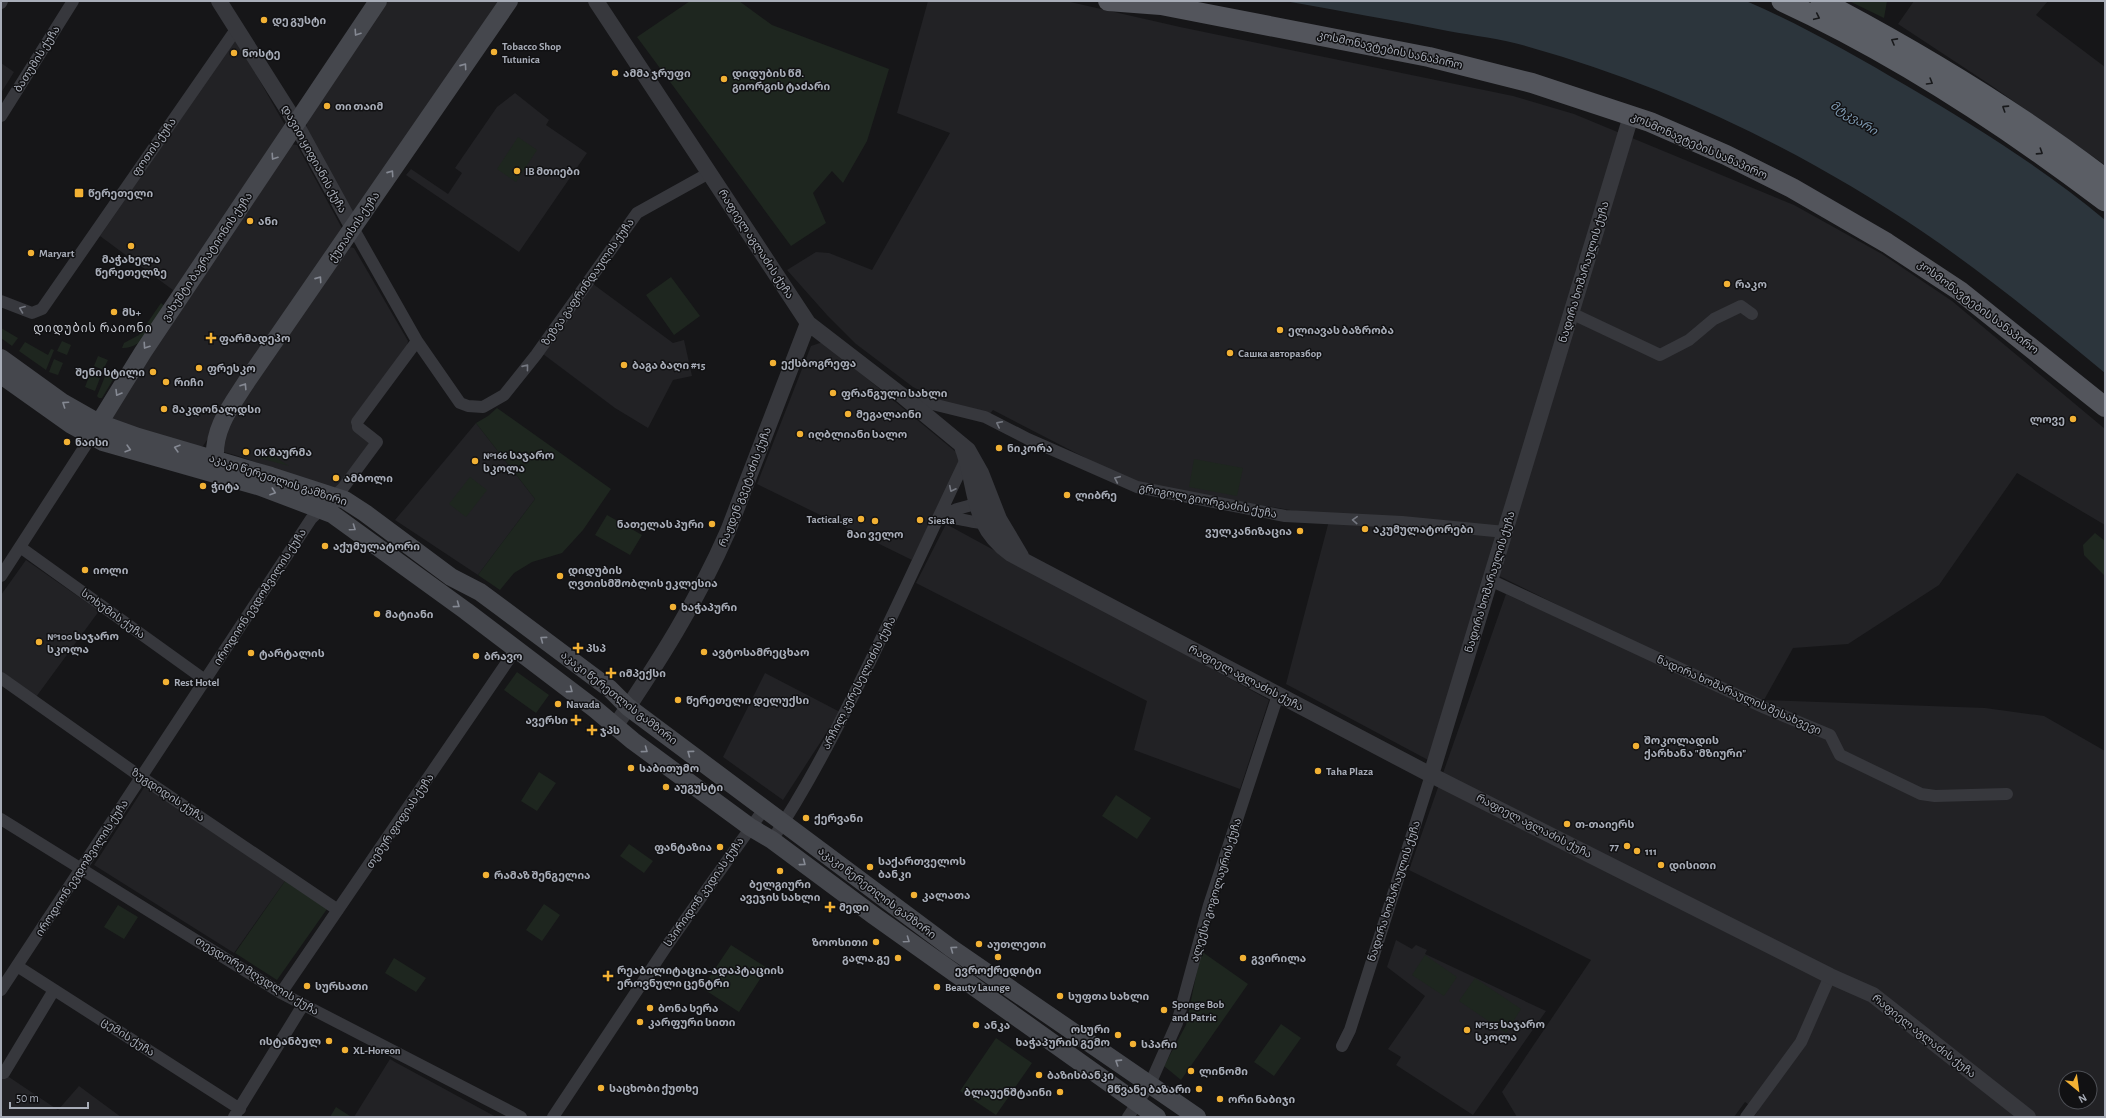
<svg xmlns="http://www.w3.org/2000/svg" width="2106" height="1118" viewBox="0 0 2106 1118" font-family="'Alegreya Sans','Noto Sans Georgian',sans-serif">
<rect width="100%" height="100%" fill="#161618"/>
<path fill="#222225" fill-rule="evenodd" d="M388,1H504L352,214L306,129L307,120Z
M928,1H1066L1180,27L1513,96L1574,114L1794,205L1882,254L1952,301L2105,429V525L2017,473L1939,585L1848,644L1793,648L1764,700L1985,708L2044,716L2105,751V1117H1754L1758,1111L1745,1102L1734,1117H1517L1502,1092L1591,960L1409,870L1506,594L1624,648L1628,640L1487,570L1430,761L1286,684L1330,517L1134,483L993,410L989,415L954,408L913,387L856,344L827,315L787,270L816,252L829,253L872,270L950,133L897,113ZM2066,1078H2090V1102H2066Z
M1914,1H2048L2036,15L2105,67V165L1989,84L1898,24Z
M234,41H237L286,127L177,293L100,236Z
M1,63L14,72L1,93Z
M515,93L549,120L546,125L587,153L519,252L406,175L411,169L448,194L462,173L455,168L497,107Z
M291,144L297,145L344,232V236L203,446L197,447L111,423L109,417Z
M349,247L354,248L408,341L407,346L351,421V426L372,442L338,488L319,484L238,456L224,452L223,431Z
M593,284L673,343L684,340L692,376L673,380L648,428L615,408L543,354Z
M823,342L962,457L912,560L757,484L811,346Z
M476,423L535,499L478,575L395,520Z
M946,524L1269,700L1240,789L1134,750L1147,701L916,583Z
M26,560L99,611L36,697L1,672V595Z
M765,673L840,712L783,800L723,757Z
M145,786L285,881L234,953L94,865Z
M1396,940L1412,949L1416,945L1427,950L1425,954L1546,1011L1473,1115L1396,1065L1401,1057L1388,1049L1425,996L1387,967Z
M390,1059L395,1062L496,1117H354Z
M6,1075L58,1110L79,1086L121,1117H1V1079Z"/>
<path fill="#1e261f" d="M690,1H739L772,25L889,69L867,141L843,183L832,171L813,193L826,223L791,246L637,37Z
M1849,1H1887L1884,18Z
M518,137L537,150L516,182L497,169Z
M671,277L700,316L674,335L646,295Z
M161,303L166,307C155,322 144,349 122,348L124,343L139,335Z
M1,328L18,338L12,346L1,338Z
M62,341L71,345L67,355L57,351Z
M25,342L48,355L51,349L54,350L46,370L19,351Z
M98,356L108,360L103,370L94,366Z
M54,359L63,363L58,375L49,372Z
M90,374L100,378L95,391L85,387Z
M106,374L114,378L102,398H99L97,396Z
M497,408L611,489L583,530L562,553L532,562L514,573L500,590L478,575L535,499L476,423L488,416Z
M264,450L289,466L259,458Z
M1194,459L1243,468L1237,496L1189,487Z
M470,477L487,490L466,517L449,504Z
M607,515L642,535L630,555L595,535Z
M2095,533L2105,541V576L2084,555L2083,545Z
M517,672L549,695L536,713L504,690Z
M539,772L556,783L537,811L521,801Z
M1116,795L1151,818L1137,839L1102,816Z
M629,844L653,861L644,873L620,856Z
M285,881L327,909L277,980L235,953Z
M544,904L560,915L542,941L526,930Z
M118,905L138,917L124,939L104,927Z
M731,945L767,968L739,1012L702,988Z
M1201,951L1248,984L1181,1080L1164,1066L1186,1025Z
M1425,955L1457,977L1444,996L1412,975Z
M394,958L426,978L416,992L385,973Z
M1475,978L1521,1009L1506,1033L1459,1001Z
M1281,1024L1301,1038L1274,1076L1254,1062Z
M996,1038L1032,1063L996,1115L960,1091Z
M336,1107L350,1116V1117H330Z"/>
<path fill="#2c353c" d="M1285,1H1746C1802,25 1854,55 1907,86C1975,126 2044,169 2105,220V373C2046,324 1986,275 1923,232C1803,151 1669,86 1529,47C1503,39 1475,36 1448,31C1394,20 1339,11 1285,1Z"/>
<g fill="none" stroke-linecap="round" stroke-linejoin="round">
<path stroke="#37383d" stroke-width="12" d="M1,3L2,1
M1,116L73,1
M353,228L417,341L460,403L468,406L483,407L504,395L536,355L637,213L709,173
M1,301L32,313L42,309L237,28
M1571,313L1660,355L1689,340L1714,319L1741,306L1752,314
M908,398L985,417L1028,439L1137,487L1285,516L1402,522L1505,532
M942,516L957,509L983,502
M937,520C957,514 971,525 990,523
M20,547L205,680
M1,576L91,437
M1490,580L1765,708L1830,735L1840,755L1921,794L1935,796L2007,794
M1,678L141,777L338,910
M1,819L281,993L521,1117
M772,840C801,797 825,752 848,706C890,624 927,540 967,457
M17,966L240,1109
M1,990L311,519L343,488L377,442L358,427L357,422L417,341
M281,993L516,649
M1342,1046L1350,1030L1431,775
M4,1073L54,990
M234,1117L303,1005
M553,1117L668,944L764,809
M1128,1117L1150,1084L1177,1023L1209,905L1278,695
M1746,1117L1801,1042L1830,976"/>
<path stroke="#37383d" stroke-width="16" d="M219,1L291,115L353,228
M596,1L808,323L904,397L968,450L981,473L999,519L1021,556
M961,444C979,487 968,523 1011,554L1431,775L1830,976L1873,995L2028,1117
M616,725C658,663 698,600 728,531L808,323
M1431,775L1631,116"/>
<path stroke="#45474d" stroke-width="18" d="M1,358L62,402L99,423L138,437L271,476L345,500L365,513L451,577L480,592L503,609L610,689L628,707L951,948L1197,1117
M1,375L70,424L103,442L261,487L332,514L466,611L595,709L633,741L750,827L772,840L873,915L1157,1117
M93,433L143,352L378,1
M215,459C213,428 231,406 247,381L509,1"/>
<path stroke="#53555c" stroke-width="20" d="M1108,1L1161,5L1429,57L1532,83L1650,122L1726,155L1792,188L1887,243L1960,291L2105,407"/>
<path stroke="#5b5e65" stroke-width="21" d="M1782,1C1897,54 2005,125 2105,201
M1821,1C1920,53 2016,111 2105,179"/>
</g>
<defs><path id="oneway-chevron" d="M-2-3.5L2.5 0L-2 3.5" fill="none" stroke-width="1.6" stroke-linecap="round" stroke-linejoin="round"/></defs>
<g stroke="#18191b">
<use href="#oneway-chevron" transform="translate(1817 17) rotate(25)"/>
<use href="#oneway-chevron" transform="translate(1894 41) rotate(-151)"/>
<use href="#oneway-chevron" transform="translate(1930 82) rotate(31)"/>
<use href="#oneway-chevron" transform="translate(2005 108) rotate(-147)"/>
<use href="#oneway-chevron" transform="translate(2040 152) rotate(33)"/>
</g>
<g stroke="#858993">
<use href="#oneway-chevron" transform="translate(357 33) rotate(124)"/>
<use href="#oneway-chevron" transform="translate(464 66) rotate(-55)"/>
<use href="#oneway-chevron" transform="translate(274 157) rotate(124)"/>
<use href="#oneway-chevron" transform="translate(391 173) rotate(-55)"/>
<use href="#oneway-chevron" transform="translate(319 279) rotate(-55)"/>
<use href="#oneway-chevron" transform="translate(146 346) rotate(124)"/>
<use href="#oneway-chevron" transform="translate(244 386) rotate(-57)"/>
<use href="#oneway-chevron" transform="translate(118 393) rotate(121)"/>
<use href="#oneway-chevron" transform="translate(65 404) rotate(-146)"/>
<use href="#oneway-chevron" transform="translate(177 448) rotate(-164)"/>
<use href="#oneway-chevron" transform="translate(128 449) rotate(16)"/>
<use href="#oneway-chevron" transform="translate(273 492) rotate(19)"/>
<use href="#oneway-chevron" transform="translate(353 528) rotate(35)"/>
<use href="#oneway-chevron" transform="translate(457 605) rotate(36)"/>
<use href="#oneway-chevron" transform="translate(543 639) rotate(-143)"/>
<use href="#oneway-chevron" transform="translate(570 690) rotate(37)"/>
<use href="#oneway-chevron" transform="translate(645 750) rotate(36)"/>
<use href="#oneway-chevron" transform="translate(690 753) rotate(-143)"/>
<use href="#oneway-chevron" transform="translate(803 863) rotate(37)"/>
<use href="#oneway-chevron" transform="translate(907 940) rotate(35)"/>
<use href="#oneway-chevron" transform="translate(953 949) rotate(-144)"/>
<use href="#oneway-chevron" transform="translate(1118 1062) rotate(-147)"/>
</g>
<g stroke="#757881">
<use href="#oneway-chevron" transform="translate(22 309) rotate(-159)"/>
<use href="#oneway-chevron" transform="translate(526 367) rotate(-51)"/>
<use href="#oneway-chevron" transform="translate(999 424) rotate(-153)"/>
<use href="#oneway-chevron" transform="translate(1117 479) rotate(-156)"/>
<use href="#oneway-chevron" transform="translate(952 489) rotate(116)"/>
<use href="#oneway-chevron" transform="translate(1355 520) rotate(-177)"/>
</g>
<g fill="#f2b134" stroke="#111113" stroke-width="1.5">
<circle cx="264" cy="20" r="4"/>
<circle cx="494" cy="52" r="4"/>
<circle cx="234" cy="53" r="4"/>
<circle cx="615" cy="73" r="4"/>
<circle cx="724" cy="79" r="4"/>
<circle cx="327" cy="106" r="4"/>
<circle cx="517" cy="171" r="4"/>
<rect x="74" y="188" width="10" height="10" rx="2"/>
<circle cx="250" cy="221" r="4"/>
<circle cx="131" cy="246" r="4"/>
<circle cx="31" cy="253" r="4"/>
<circle cx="1727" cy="284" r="4"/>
<circle cx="114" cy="312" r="4"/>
<circle cx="1280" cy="330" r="4"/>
<path d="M209 332h4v4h4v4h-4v4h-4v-4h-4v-4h4z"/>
<circle cx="1230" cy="353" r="4"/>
<circle cx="773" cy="363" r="4"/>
<circle cx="624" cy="365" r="4"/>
<circle cx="199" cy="368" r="4"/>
<circle cx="153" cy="372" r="4"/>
<circle cx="166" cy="382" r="4"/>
<circle cx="833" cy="393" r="4"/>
<circle cx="164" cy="409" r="4"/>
<circle cx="848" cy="414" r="4"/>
<circle cx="2073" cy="419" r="4"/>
<circle cx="800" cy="434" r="4"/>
<circle cx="67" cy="442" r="4"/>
<circle cx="999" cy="448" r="4"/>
<circle cx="246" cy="452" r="4"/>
<circle cx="475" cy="461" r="4"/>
<circle cx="336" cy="478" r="4"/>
<circle cx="203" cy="486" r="4"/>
<circle cx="1067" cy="495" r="4"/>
<circle cx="861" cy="519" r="4"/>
<circle cx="920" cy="520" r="4"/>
<circle cx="875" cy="521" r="4"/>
<circle cx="712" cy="524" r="4"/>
<circle cx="1365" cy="529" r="4"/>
<circle cx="1300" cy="531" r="4"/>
<circle cx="325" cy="546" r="4"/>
<circle cx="85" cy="570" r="4"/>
<circle cx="560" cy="576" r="4"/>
<circle cx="673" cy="607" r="4"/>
<circle cx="377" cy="614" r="4"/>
<circle cx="39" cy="642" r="4"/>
<path d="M576 642h4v4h4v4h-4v4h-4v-4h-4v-4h4z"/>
<circle cx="704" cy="652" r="4"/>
<circle cx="251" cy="653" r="4"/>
<circle cx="476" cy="656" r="4"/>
<path d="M609 667h4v4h4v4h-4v4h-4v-4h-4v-4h4z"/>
<circle cx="166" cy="682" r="4"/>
<circle cx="678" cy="700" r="4"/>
<circle cx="558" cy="704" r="4"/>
<path d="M574 714h4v4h4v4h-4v4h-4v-4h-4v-4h4z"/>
<path d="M590 724h4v4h4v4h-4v4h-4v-4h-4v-4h4z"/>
<circle cx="1636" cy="746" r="4"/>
<circle cx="631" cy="768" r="4"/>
<circle cx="1318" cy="771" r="4"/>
<circle cx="666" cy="787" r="4"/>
<circle cx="806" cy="818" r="4"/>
<circle cx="1567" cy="824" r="4"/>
<circle cx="1627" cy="846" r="4"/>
<circle cx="720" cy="847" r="4"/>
<circle cx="1637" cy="851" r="4"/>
<circle cx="1661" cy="865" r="4"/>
<circle cx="870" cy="867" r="4"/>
<circle cx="780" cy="871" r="4"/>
<circle cx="486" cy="875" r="4"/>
<circle cx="914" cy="895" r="4"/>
<path d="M828 901h4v4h4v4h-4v4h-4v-4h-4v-4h4z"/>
<circle cx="876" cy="942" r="4"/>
<circle cx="979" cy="944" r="4"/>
<circle cx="998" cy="957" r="4"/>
<circle cx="898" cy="958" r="4"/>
<circle cx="1243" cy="958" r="4"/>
<path d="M606 970h4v4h4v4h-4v4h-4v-4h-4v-4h4z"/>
<circle cx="307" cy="986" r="4"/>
<circle cx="937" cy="987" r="4"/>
<circle cx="1060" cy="996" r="4"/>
<circle cx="650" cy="1008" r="4"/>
<circle cx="1164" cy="1010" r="4"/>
<circle cx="640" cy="1022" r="4"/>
<circle cx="976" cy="1025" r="4"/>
<circle cx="1467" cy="1030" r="4"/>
<circle cx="1118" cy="1035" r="4"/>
<circle cx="329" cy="1041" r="4"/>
<circle cx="1133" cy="1044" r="4"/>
<circle cx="345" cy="1050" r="4"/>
<circle cx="1191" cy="1071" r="4"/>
<circle cx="1039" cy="1075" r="4"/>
<circle cx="601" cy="1088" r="4"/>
<circle cx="1199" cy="1089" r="4"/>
<circle cx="1060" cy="1092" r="4"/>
<circle cx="1220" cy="1099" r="4"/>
</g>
<g text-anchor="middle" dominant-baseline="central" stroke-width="3" stroke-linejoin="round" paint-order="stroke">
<g font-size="11" font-weight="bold" fill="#a8adb8" stroke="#111113" text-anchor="start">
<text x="272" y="20">დე გუსტი</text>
<text x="502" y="46">Tobacco Shop<tspan x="502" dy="13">Tutunica</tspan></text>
<text x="242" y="53">ნოსტე</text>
<text x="623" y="73">ამმა ჯრუფი</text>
<text x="732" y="73">დიდუბის წმ.<tspan x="732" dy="13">გიორგის ტაძარი</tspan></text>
<text x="335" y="106">თი თაიმ</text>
<text x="525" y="171">IB მთიები</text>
<text x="88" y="193">წერეთელი</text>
<text x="258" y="221">ანი</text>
<text x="39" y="253">Maryart</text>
<text x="131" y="259" text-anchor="middle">მაჭახელა<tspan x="131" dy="13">წერეთელზე</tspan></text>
<text x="1735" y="284">რაკო</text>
<text x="122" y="312">მს+</text>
<text x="1288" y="330">ელიავას ბაზრობა</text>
<text x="219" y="338">ფარმადეპო</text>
<text x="1238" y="353">Сашка авторазбор</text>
<text x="781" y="363">ექსბოგრეფა</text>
<text x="632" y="365">ბაგა ბაღი #15</text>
<text x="207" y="368">ფრესკო</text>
<text x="145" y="372" text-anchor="end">შენი სტილი</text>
<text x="174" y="382">რიჩი</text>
<text x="841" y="393">ფრანგული სახლი</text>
<text x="172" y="409">მაკდონალდსი</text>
<text x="856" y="414">მეგალაინი</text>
<text x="2065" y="419" text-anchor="end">ლოვე</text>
<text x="808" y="434">იღბლიანი სალო</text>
<text x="75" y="442">ნაისი</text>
<text x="1007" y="448">ნიკორა</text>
<text x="254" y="452">OK შაურმა</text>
<text x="483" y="455">№166 საჯარო<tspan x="483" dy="13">სკოლა</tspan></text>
<text x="344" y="478">ამბოლი</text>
<text x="211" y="486">ჭიტა</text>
<text x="1075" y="495">ლიბრე</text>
<text x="853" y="519" text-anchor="end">Tactical.ge</text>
<text x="928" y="520">Siesta</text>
<text x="704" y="524" text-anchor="end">ნათელას პური</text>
<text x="1373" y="529">აკუმულატორები</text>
<text x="1292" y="531" text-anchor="end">ვულკანიზაცია</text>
<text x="875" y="534" text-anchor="middle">მაი ველო</text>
<text x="333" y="546">აქუმულატორი</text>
<text x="93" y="570">იოლი</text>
<text x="568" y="570">დიდუბის<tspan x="568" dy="13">ღვთისმშობლის ეკლესია</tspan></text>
<text x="681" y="607">ხაჭაპური</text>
<text x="385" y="614">მატიანი</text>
<text x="47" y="636">№100 საჯარო<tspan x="47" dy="13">სკოლა</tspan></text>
<text x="586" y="648">პსპ</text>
<text x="712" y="652">ავტოსამრეცხაო</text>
<text x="259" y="653">ტარტალის</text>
<text x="484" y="656">ბრავო</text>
<text x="619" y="673">იმპექსი</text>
<text x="174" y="682">Rest Hotel</text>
<text x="686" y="700">წერეთელი დელუქსი</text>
<text x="566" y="704">Navada</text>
<text x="568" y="720" text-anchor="end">ავერსი</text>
<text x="600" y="730">ჯპს</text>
<text x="1644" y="740">შოკოლადის<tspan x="1644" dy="13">ქარხანა "მზიური"</tspan></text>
<text x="639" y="768">საბითუმო</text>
<text x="1326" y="771">Taha Plaza</text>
<text x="674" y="787">აუგუსტი</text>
<text x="814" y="818">ქერვანი</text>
<text x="1575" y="824">თ-თაიერს</text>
<text x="1619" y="846" text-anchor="end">77</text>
<text x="712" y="847" text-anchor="end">ფანტაზია</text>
<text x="1645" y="851">111</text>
<text x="878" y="861">საქართველოს<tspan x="878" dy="13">ბანკი</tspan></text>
<text x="1669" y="865">დისითი</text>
<text x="494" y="875">რამაზ შენგელია</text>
<text x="780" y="884" text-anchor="middle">ბელგიური<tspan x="780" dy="13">ავეჯის სახლი</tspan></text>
<text x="922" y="895">კალათა</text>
<text x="839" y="907">მედი</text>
<text x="868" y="942" text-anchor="end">ზოოსითი</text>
<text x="987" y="944">აუთლეთი</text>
<text x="890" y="958" text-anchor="end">გალა.გე</text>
<text x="1251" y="958">გვირილა</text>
<text x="617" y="970">რეაბილიტაცია-ადაპტაციის<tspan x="617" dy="13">ეროვნული ცენტრი</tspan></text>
<text x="998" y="970" text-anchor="middle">ევროქრედიტი</text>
<text x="315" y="986">სურსათი</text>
<text x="945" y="987">Beauty Launge</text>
<text x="1068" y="996">სუფთა სახლი</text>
<text x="1172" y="1004">Sponge Bob<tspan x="1172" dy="13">and Patric</tspan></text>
<text x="658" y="1008">ბონა სერა</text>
<text x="648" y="1022">კარფური სითი</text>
<text x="1475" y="1024">№155 საჯარო<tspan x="1475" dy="13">სკოლა</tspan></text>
<text x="984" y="1025">ანკა</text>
<text x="1110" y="1029" text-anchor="end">ოსური<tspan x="1110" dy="13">ხაჭაპურის გემო</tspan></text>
<text x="321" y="1041" text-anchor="end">ისტანბულ</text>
<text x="1141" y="1044">სპარი</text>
<text x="353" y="1050">XL-Horeon</text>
<text x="1199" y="1071">ლინომი</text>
<text x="1047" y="1075">ბაზისბანკი</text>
<text x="609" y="1088">საცხობი ქუთხე</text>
<text x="1191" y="1089" text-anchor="end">მწვანე ბაზარი</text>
<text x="1052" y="1092" text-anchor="end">ბლაუენშტაინი</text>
<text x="1228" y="1099">ორი ნაბიჯი</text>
</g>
<g font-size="11" fill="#a8adb8" stroke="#111113">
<text transform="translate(1390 50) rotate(12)">კოსმონავტების სანაპირო</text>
<text transform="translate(37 59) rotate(-58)">ბათუმის ქუჩა</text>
<text transform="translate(1699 146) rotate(24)">კოსმონავტების სანაპირო</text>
<text transform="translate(154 147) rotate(-55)">ფოთის ქუჩა</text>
<text transform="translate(314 159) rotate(61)">დავით ყიფიანის ქუჩა</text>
<text transform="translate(354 227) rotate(-56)">ქუთაისის ქუჩა</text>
<text transform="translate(756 244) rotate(57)">რაფიელ აგლაძის ქუჩა</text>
<text transform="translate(207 257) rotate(-56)">ვახუშტი ბაგრატიონის ქუჩა</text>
<text transform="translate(1584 272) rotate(-73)">ნადირა ხოშარაულის ქუჩა</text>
<text transform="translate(588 282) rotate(-55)">ზეზვა გაფრინდაულის ქუჩა</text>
<text transform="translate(1978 307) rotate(37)">კოსმონავტების სანაპირო</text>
<text transform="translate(278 480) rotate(18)">აკაკი წერეთლის გამზირი</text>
<text transform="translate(745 487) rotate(-69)">რაჟდენ გვეტაძის ქუჩა</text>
<text transform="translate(1208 501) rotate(11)">გრიგოლ გიორგაძის ქუჩა</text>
<text transform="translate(1490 582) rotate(-73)">ნადირა ხოშარაულის ქუჩა</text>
<text transform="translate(260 597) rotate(-57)">იროდიონ ევდოშვილის ქუჩა</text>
<text transform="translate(113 614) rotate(36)">სოხუმის ქუჩა</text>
<text transform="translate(1246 678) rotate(28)">რაფიელ აგლაძის ქუჩა</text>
<text transform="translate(859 683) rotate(-63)">არჩილ კერესელიძის ქუჩა</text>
<text transform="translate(1739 695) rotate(24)">ნადირა ხოშარაულის შესახვევი</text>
<text transform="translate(619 698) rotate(38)">აკაკი წერეთლის გამზირი</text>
<text transform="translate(168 795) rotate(34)">ზუგდიდის ქუჩა</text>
<text transform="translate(400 821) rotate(-56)">თემურ ფიფიას ქუჩა</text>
<text transform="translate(1534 826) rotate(27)">რაფიელ აგლაძის ქუჩა</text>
<text transform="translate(82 868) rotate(-57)">იროდიონ ევდოშვილის ქუჩა</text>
<text transform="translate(1216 890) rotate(-73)">ალექსი გოგოლაურის ქუჩა</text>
<text transform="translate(1394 891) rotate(-72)">ნადირა ხოშარაულის ქუჩა</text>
<text transform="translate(704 892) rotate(-55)">სპირიდონ კედიას ქუჩა</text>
<text transform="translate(877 893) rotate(37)">აკაკი წერეთლის გამზირი</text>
<text transform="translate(257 976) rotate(31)">თევდორე მღვდლის ქუჩა</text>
<text transform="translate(1924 1036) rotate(38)">რაფიელ აგლაძის ქუჩა</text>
<text transform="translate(128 1037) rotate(33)">ცემის ქუჩა</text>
</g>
<g font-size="12" font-style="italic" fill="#7f9bb3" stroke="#111113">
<text transform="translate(1854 118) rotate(32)">მტკვარი</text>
</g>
<g font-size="12" letter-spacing="1" fill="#c9ccd4" stroke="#111113">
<text x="93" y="328">დიდუბის რაიონი</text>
</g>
</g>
<rect width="2106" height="1118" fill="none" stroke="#a8adb8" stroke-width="4"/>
<g transform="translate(2078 1090) rotate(151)"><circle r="19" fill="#111113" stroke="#4d4f55"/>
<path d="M0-3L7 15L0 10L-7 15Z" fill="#f2b134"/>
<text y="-6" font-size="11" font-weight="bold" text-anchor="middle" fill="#a8adb8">N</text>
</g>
<path d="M10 1102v6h78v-6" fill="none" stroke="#a8adb8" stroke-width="2"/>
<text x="16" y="1102" font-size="12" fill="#a8adb8" stroke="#111113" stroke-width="3" paint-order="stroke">50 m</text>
</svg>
